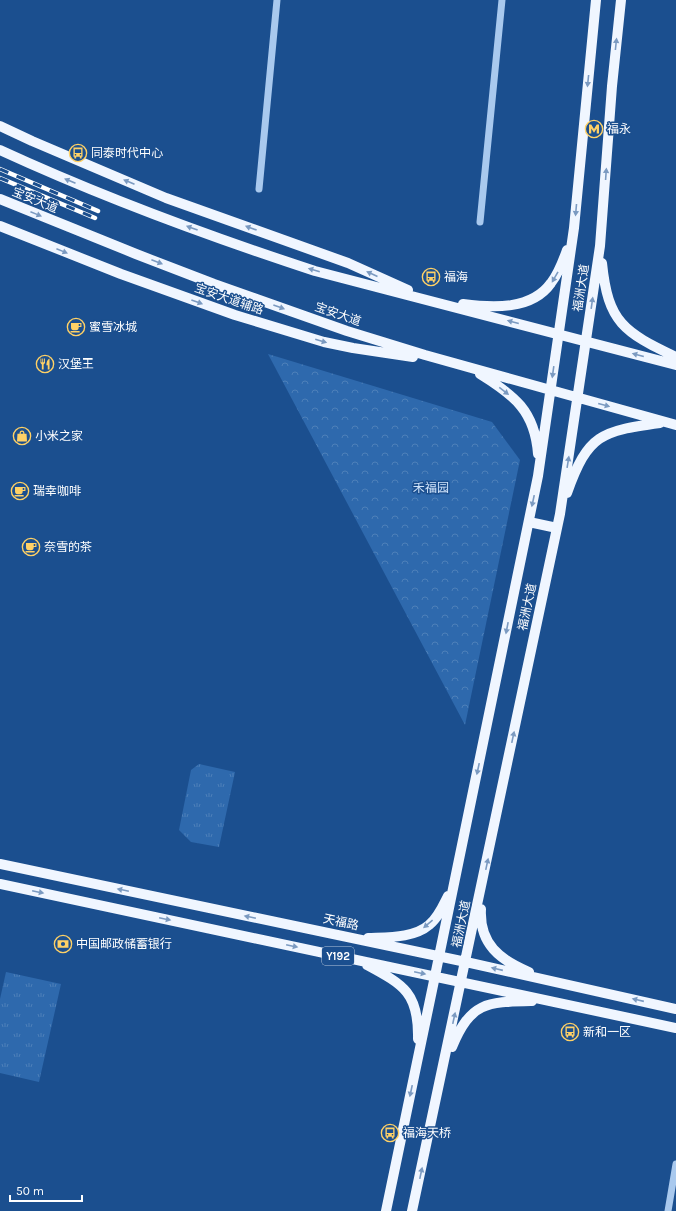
<svg xmlns="http://www.w3.org/2000/svg" width="676" height="1211" viewBox="0 0 676 1211" font-family="Karla,'Noto Sans SC',sans-serif">
<defs>
<pattern id="grass-tufts" width="24" height="20" patternUnits="userSpaceOnUse"><rect width="24" height="20" fill="#2e69ad"/><path d="M3 7l-1-3M5 7V3M7 7l1-3M15 17l-1-3M17 17v-4M19 17l1-3" fill="none" stroke="#4d80b9"/></pattern>
<pattern id="park-crowns" width="20" height="18" patternUnits="userSpaceOnUse"><rect width="20" height="18" fill="#2e69ad"/><path d="M2 6a3 3 0 1 1 6 0M12 15a3 3 0 1 1 6 0" fill="none" stroke="#4d80b9"/></pattern>
</defs>
<rect width="100%" height="100%" fill="#1b4f8f"/>
<path fill="url(#grass-tufts)" d="M199,764L235,772L219,847L191,842L179,830L191,770Z
M6,972L61,984L39,1082L0,1073V999Z"/>
<path fill="url(#park-crowns)" d="M268,354L492,422L520,460L465,725Z"/>
<g fill="none" stroke-linecap="round" stroke-linejoin="round">
<path stroke="#a9c9ee" stroke-width="7" d="M259,189L277,0
M480,222L502,0
M668,1211L676,1164"/>
<path stroke="#f0f6ff" stroke-width="10" d="M0,126L32,141L166,198L348,263L408,290
M0,150C102,197 208,236 315,271L676,365
M0,199L136,254L214,284L347,331L425,355L676,425
M0,226L121,274L235,315L324,342L353,348L413,357
M602,263C608,323 624,332 676,357
M463,304C493,308 532,310 551,283C559,273 563,261 567,250
M480,374C514,395 535,411 538,454
M567,493C588,434 601,431 660,423
M529,522L557,528
M0,864L466,962L676,1009
M0,884L676,1028
M481,909C479,944 500,960 529,972
M368,938C388,937 414,938 429,925C438,918 443,906 448,896
M367,965C404,985 419,993 418,1039
M452,1047C471,1002 486,1002 532,1001
M386,1211L435,976L538,476L574,228L596,0
M412,1211L560,514L600,246L612,86L621,0"/>
<defs>
<path id="rail" d="M0,169L98,211
M0,178L95,218"/>
</defs>
<use href="#rail" stroke="#fff" stroke-width="4.5"/>
<use href="#rail" stroke="#1b4f8f" stroke-width="3" stroke-dasharray="9" stroke-linecap="butt"/>
</g>
<defs><path id="oneway-solid" d="M-6-.8H1V-3.2L6.5 0L1 3.2V.8H-6Z"/></defs>
<g fill="#7b9ac1">
<use href="#oneway-solid" transform="translate(616 44) rotate(-84)"/>
<use href="#oneway-solid" transform="translate(588 81) rotate(96)"/>
<use href="#oneway-solid" transform="translate(606 174) rotate(-86)"/>
<use href="#oneway-solid" transform="translate(70 181) rotate(-157)"/>
<use href="#oneway-solid" transform="translate(129 182) rotate(-157)"/>
<use href="#oneway-solid" transform="translate(576 210) rotate(95)"/>
<use href="#oneway-solid" transform="translate(36 214) rotate(22)"/>
<use href="#oneway-solid" transform="translate(192 228) rotate(-160)"/>
<use href="#oneway-solid" transform="translate(251 228) rotate(-160)"/>
<use href="#oneway-solid" transform="translate(62 251) rotate(22)"/>
<use href="#oneway-solid" transform="translate(157 262) rotate(21)"/>
<use href="#oneway-solid" transform="translate(314 270) rotate(-164)"/>
<use href="#oneway-solid" transform="translate(372 274) rotate(-156)"/>
<use href="#oneway-solid" transform="translate(555 277) rotate(120)"/>
<use href="#oneway-solid" transform="translate(197 302) rotate(20)"/>
<use href="#oneway-solid" transform="translate(592 303) rotate(-82)"/>
<use href="#oneway-solid" transform="translate(279 307) rotate(20)"/>
<use href="#oneway-solid" transform="translate(513 322) rotate(-165)"/>
<use href="#oneway-solid" transform="translate(321 341) rotate(16)"/>
<use href="#oneway-solid" transform="translate(638 355) rotate(-165)"/>
<use href="#oneway-solid" transform="translate(553 372) rotate(98)"/>
<use href="#oneway-solid" transform="translate(504 391) rotate(38)"/>
<use href="#oneway-solid" transform="translate(604 405) rotate(15)"/>
<use href="#oneway-solid" transform="translate(568 462) rotate(-81)"/>
<use href="#oneway-solid" transform="translate(533 501) rotate(102)"/>
<use href="#oneway-solid" transform="translate(507 628) rotate(101)"/>
<use href="#oneway-solid" transform="translate(513 737) rotate(-78)"/>
<use href="#oneway-solid" transform="translate(478 769) rotate(102)"/>
<use href="#oneway-solid" transform="translate(487 864) rotate(-78)"/>
<use href="#oneway-solid" transform="translate(123 890) rotate(-168)"/>
<use href="#oneway-solid" transform="translate(38 892) rotate(12)"/>
<use href="#oneway-solid" transform="translate(250 917) rotate(-168)"/>
<use href="#oneway-solid" transform="translate(165 919) rotate(12)"/>
<use href="#oneway-solid" transform="translate(428 924) rotate(140)"/>
<use href="#oneway-solid" transform="translate(292 946) rotate(12)"/>
<use href="#oneway-solid" transform="translate(497 969) rotate(-167)"/>
<use href="#oneway-solid" transform="translate(420 973) rotate(12)"/>
<use href="#oneway-solid" transform="translate(638 1000) rotate(-167)"/>
<use href="#oneway-solid" transform="translate(454 1018) rotate(-78)"/>
<use href="#oneway-solid" transform="translate(411 1091) rotate(102)"/>
<use href="#oneway-solid" transform="translate(421 1173) rotate(-78)"/>
</g>
<defs>
<symbol id="metro-ring" viewBox="-11 -11 22 22"><circle r="9.5" fill="#1b4f8f" stroke="#ffd166" stroke-width="1.5"/><path d="M-5.5 5V-5H-3L0 0L3-5H5.5V5H3V-.5L0 4L-3-.5V5Z" fill="#ffd166"/></symbol>
<symbol id="bus-ring" viewBox="-11 -11 22 22"><circle r="9.5" fill="#1b4f8f" stroke="#ffd166" stroke-width="1.5"/><path d="M-5-6H5V4H4V6H2V4H-2V6H-4V4H-5ZM-3.5-4V0h7V-4ZM-3.5 1.2v1.5H-2V1.2ZM2 1.2v1.5H3.5V1.2Z" fill="#ffd166"/></symbol>
<symbol id="cafe-ring" viewBox="-11 -11 22 22"><circle r="9.5" fill="#1b4f8f" stroke="#ffd166" stroke-width="1.5"/><path d="M-5.5-4.5H6V0H3Q3 3.5 0 3.5H-2.5Q-5.5 3.5-5.5 0ZM3-3.2v2h1.7v-2ZM-6 4.5H4V6H-6Z" fill="#ffd166"/></symbol>
<symbol id="restaurant-ring" viewBox="-11 -11 22 22"><circle r="9.5" fill="#1b4f8f" stroke="#ffd166" stroke-width="1.5"/><path d="M-5-6h1v4h1v-4h1v4h1v-4h1v5L-1.5 .5V6h-2V.5L-5-1ZM5-6V6H3V1.5H1.5Q1.5-4 5-6Z" fill="#ffd166"/></symbol>
<symbol id="shop-ring" viewBox="-11 -11 22 22"><circle r="9.5" fill="#1b4f8f" stroke="#ffd166" stroke-width="1.5"/><path d="M-5-2.5h2.3a2.7 3.5 0 0 1 5.4 0H5L5.5 6h-11ZM-1.5-2.5h3a1.5 2.3 0 0 0-3 0Z" fill="#ffd166"/></symbol>
<symbol id="bank-ring" viewBox="-11 -11 22 22"><circle r="9.5" fill="#1b4f8f" stroke="#ffd166" stroke-width="1.5"/><path d="M-6-4H6V4H-6ZM0-2.3a2.3 2.3 0 1 0 0 4.6a2.3 2.3 0 1 0 0-4.6Z" fill="#ffd166"/></symbol>
</defs>
<g fill-rule="evenodd">
<use href="#metro-ring" x="584" y="119" width="20" height="20"/>
<use href="#bus-ring" x="68" y="143" width="20" height="20"/>
<use href="#bus-ring" x="421" y="267" width="20" height="20"/>
<use href="#cafe-ring" x="66" y="317" width="20" height="20"/>
<use href="#restaurant-ring" x="35" y="354" width="20" height="20"/>
<use href="#shop-ring" x="12" y="426" width="20" height="20"/>
<use href="#cafe-ring" x="10" y="481" width="20" height="20"/>
<use href="#cafe-ring" x="21" y="537" width="20" height="20"/>
<use href="#bank-ring" x="53" y="934" width="20" height="20"/>
<use href="#bus-ring" x="560" y="1022" width="20" height="20"/>
<use href="#bus-ring" x="380" y="1123" width="20" height="20"/>
</g>
<g text-anchor="middle" dominant-baseline="central" stroke-width="3" stroke-linejoin="round" paint-order="stroke">
<rect fill="#1b4f8f" stroke="#bbcadd" stroke-width="1" x="322" y="947" width="32" height="18" rx="3"/>
<g font-size="11" font-weight="bold" fill="#fff">
<text x="338" y="956">Y192</text>
</g>
<g font-size="12" fill="#fff" stroke="#1b4f8f" text-anchor="start">
<text x="607" y="129">福永</text>
<text x="91" y="153">同泰时代中心</text>
<text x="444" y="277">福海</text>
<text x="89" y="327">蜜雪冰城</text>
<text x="58" y="364">汉堡王</text>
<text x="35" y="436">小米之家</text>
<text x="33" y="491">瑞幸咖啡</text>
<text x="44" y="547">奈雪的茶</text>
<text x="76" y="944">中国邮政储蓄银行</text>
<text x="583" y="1032">新和一区</text>
<text x="403" y="1133">福海天桥</text>
</g>
<g font-size="12" fill="#fff" stroke="#1b4f8f">
<text transform="translate(35 200) rotate(22)">宝安大道</text>
<text transform="translate(581 288) rotate(-81)">福洲大道</text>
<text transform="translate(229 299) rotate(19)">宝安大道辅路</text>
<text transform="translate(338 314) rotate(19)">宝安大道</text>
<text transform="translate(527 607) rotate(-78)">福洲大道</text>
<text transform="translate(341 922) rotate(12)">天福路</text>
<text transform="translate(461 924) rotate(-78)">福洲大道</text>
</g>
<g font-size="12" fill="#cfe3fa" stroke="#1b4f8f">
<text x="431" y="488">禾福园</text>
</g>
</g>
<path d="M10 1195v6h72v-6" fill="none" stroke="#ffffff" stroke-width="2"/>
<text x="16" y="1195" font-size="12" fill="#ffffff" stroke="#1b4f8f" stroke-width="3" paint-order="stroke">50 m</text>
</svg>
